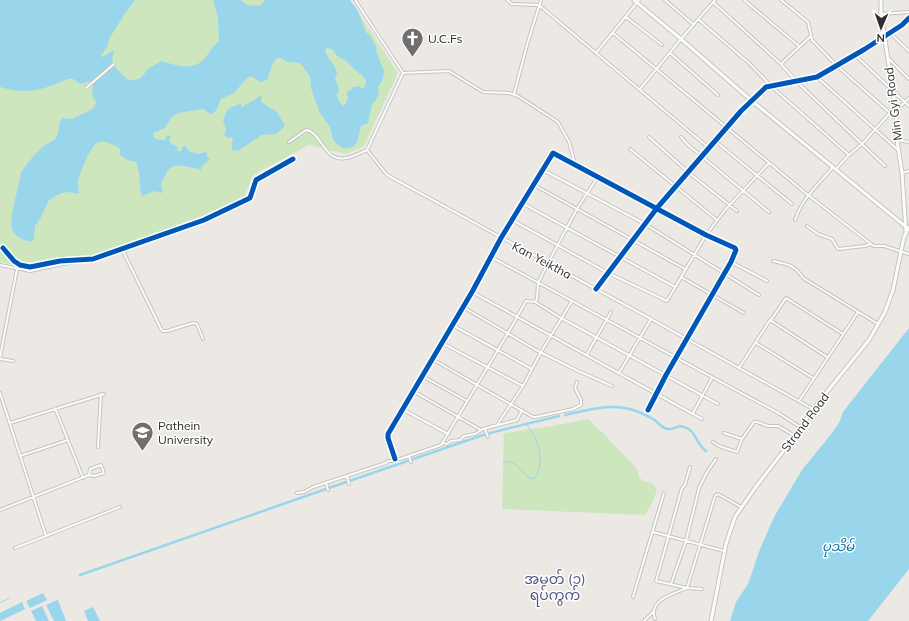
<svg xmlns="http://www.w3.org/2000/svg" width="909" height="621" viewBox="0 0 909 621" font-family="Mulish,'Noto Sans Myanmar',sans-serif">
<rect width="100%" height="100%" fill="#ece8e4"/>
<path fill="#cee6be" d="M0,0H350L398,73L364,146L346,154L309,145L253,175L245,196L187,223L93,255L28,268L0,262Z
M588,419L605,435L638,470L639,477L644,482H651L657,489L654,499L645,515L502,509L504,433L552,426Z"/>
<path fill="#99d6ec" fill-rule="evenodd" d="M0,0H135L124,15L109,39L108,45L101,56L103,57L114,50L112,61L115,67L128,80H135L141,78L148,69L161,61C176,65 193,72 205,58C210,52 212,46 219,41L218,18L213,0H241L247,5L257,6L261,5L265,0H350L358,11L366,32L371,37L376,47L377,54L384,71L383,79L378,87L379,93L375,101L372,104L368,123L361,126C357,138 360,150 342,148L333,140L330,127L320,113L314,97L311,88L310,77L301,64C297,62 293,63 288,62C285,61 282,58 279,58C273,57 270,75 267,80L260,82L251,76L246,79L234,93L221,99C218,105 218,111 211,114L203,109L178,113L171,118L165,128L153,133L154,138L160,140H165L167,136L169,135L171,137L169,141L170,143L178,147L177,150L179,151H181L182,147L185,146L189,151L198,154L207,152V156L210,159L203,165L200,171L199,169C190,168 175,161 168,170C165,173 166,177 162,181L161,187L163,191L161,193L154,191L143,196L141,195L139,172L136,162L127,160L120,155V149L118,147L106,142H99L95,144L88,155L79,176L78,183L79,194L70,192L61,193L49,200L41,217L35,226L34,239L33,241C26,242 14,237 12,229C9,214 19,189 21,173C25,165 37,152 44,146C47,143 52,142 55,139C60,134 58,124 62,118L73,119C81,112 92,114 96,103L92,95L93,84L91,81L80,84L73,79H68C43,90 27,95 0,87ZM328,48L333,50C338,60 341,56 347,62C353,69 360,73 366,80L365,86L362,89L359,86L353,87L351,90L347,91L348,99L344,106L341,104L336,95C342,90 337,84 335,78L337,73C335,63 325,57 325,49Z
M262,95L261,102L277,112L285,126L276,134L262,135L238,151L232,150V143L233,140L231,137L228,138L224,135C228,129 224,126 223,120C225,117 225,113 227,111C230,106 237,106 241,103V107H242Z
M909,328V569L868,621H730L736,602L748,584L760,549L774,517L802,470L832,433L839,423L843,412Z
M43,593L47,600L30,608L26,601Z
M57,600H58L66,621H54L46,605Z
M22,602L25,609L0,621V613Z
M42,606L49,621H36L31,611Z
M93,607L100,621H88L84,611Z"/>
<g fill="none" stroke-linecap="round" stroke-linejoin="round">
<path stroke="#99d6ec" stroke-width="1" d="M503,464L506,461C521,463 524,478 533,479L536,477C542,465 541,449 535,437C532,432 528,429 527,424
M0,603L9,598"/>
<path stroke="#99d6ec" stroke-width="2.5" d="M565,415C588,410 612,402 636,411C641,413 648,416 653,419C658,422 661,428 668,429C673,430 676,427 680,426C698,429 694,443 706,451
M80,575L326,489L486,434L559,416"/>
<defs>
<path id="street" d="M355,0L403,73L367,150L387,175L651,319L813,409
M507,0L512,4L539,5L709,148
M665,0L694,25
M744,0L799,46
M781,0L808,22L812,40L836,65L890,113
M713,2L781,64L796,81L885,166
M881,14L909,12
M626,17L662,45
M699,20L750,64L771,86L849,155
M613,33L808,195L871,244
M890,33L909,51
M596,53L639,0
M670,53L718,95
M855,55L909,106
M889,59L909,79
M781,64L811,36
M403,73L449,71L483,92L509,93L518,96L558,122L569,142L575,164
M817,77L898,150
M86,88L114,64
M640,89L681,39L715,0
M514,94L527,45L541,0
M649,137L688,172L737,211
M681,137L688,145L769,212
M897,140L909,142
M715,141L792,204
M289,142L306,130C322,132 324,163 346,158C353,157 360,153 367,150
M630,149L717,220
M836,169L849,155L862,144L890,113L896,111L909,98
M543,170L645,224L759,295
M902,173L909,171
M534,185L685,269
M522,203L675,287
M512,220L608,273L667,301L706,235L725,210L769,163
M795,220C802,198 819,184 833,167
M807,226L818,234L832,239L838,249L865,246L871,244L874,246H884L909,254
M3,248L14,261L20,265L30,267L60,261L93,259L204,220L250,198L256,180L293,159
M122,249L161,329L163,331H167L193,323L197,324L203,339
M491,257L780,414L800,427
M773,261C787,264 795,265 803,278L878,324
M731,262L767,281
M0,265L30,271L73,262
M681,277L744,313
M596,289L657,208L741,111L766,87L817,77L865,49L902,25L909,18
M472,292L702,419
M535,302L537,299L538,283L548,263L577,209L597,178
M463,307L536,350L576,370L612,386
M771,320L786,298L843,334
M452,325L532,369
M442,343L523,386L541,352L572,301
M756,343L813,378
M587,354L611,312
M0,357L17,269
M0,359L13,361
M432,359L533,417H536L573,409L581,405V400L575,388L577,382
M739,368L770,320L827,357
M619,373L651,319
M422,376L467,401
M413,391L481,430
M0,393L46,536
M799,401L858,312
M55,408L83,478
M402,409L448,434
M693,413L712,378
M10,423L104,394
M497,425L523,386
M485,429L488,437
M724,433L742,439
M713,442L719,446L737,452L742,439L754,422H757L768,426H778L795,436
M443,443L447,444L451,441L460,440L464,436L475,434L483,429L517,420L522,410
M98,447L101,394
M20,456L68,440
M409,456L411,462
M395,459L388,438V434L472,292L501,238L553,153L706,235L735,248L736,250L731,262L666,375L648,410
M690,467L685,485L682,488L656,581L687,588L702,589
M347,476L349,484
M326,483L328,490
M297,493L304,492L313,487L386,463L388,461H393L395,459H400L441,445L508,333L526,301L535,302L561,318L718,404
M0,510L89,475L94,476L104,473L101,465L90,469L89,475
M653,532L724,551
M15,548L120,507
M671,584L686,541L699,488L707,472L716,459
M633,597L664,493
M655,619C648,600 673,594 687,588L715,496L718,494L741,507
M644,621L653,612"/>
<path id="secondary" d="M634,0L681,39L752,101L905,226
M881,0V14L896,111L897,140L902,173L906,232
M711,621L726,544L735,517L755,488L795,436L813,409L869,340L885,312L893,290L904,237L909,227"/>
</defs>
<use href="#street" stroke="#c5c4c5" stroke-width="4"/>
<use href="#secondary" stroke="#c5c4c5" stroke-width="5"/>
<use href="#street" stroke="#fcfcfb" stroke-width="2"/>
<use href="#secondary" stroke="#fcfcfb" stroke-width="3"/>
<defs>
<path id="cycleway" d="M3,248L14,261L20,265L30,267L60,261L93,259L204,220L250,198L256,180L293,159
M596,289L657,208L741,111L766,87L817,77L865,49L902,25L909,18
M395,459L388,438V434L472,292L501,238L553,153L706,235L735,248L736,250L731,262L666,375L648,410"/>
</defs>
<use href="#cycleway" stroke="#fff" stroke-width="8"/>
<use href="#cycleway" stroke="#0057b8" stroke-width="5"/>
</g>
<defs>
<symbol id="church-pin" viewBox="-11 -11 22 30"><path d="M0 17L-7.5 6A9.5 9.5 0 1 1 7.5 6Z" fill="#706f6e" stroke="#fff"/><path d="M-1.2-6h2.4v3.5h3.3v2.4h-3.3V6h-2.4V-.1h-3.3v-2.4h3.3Z" fill="#fff"/></symbol>
<symbol id="university-pin" viewBox="-11 -11 22 30"><path d="M0 17L-7.5 6A9.5 9.5 0 1 1 7.5 6Z" fill="#706f6e" stroke="#fff"/><path d="M0-5L7-2L0 1L-7-2ZM-4 1L0 2.5L4 1V4Q0 6-4 4Z" fill="#fff"/></symbol>
</defs>
<g fill-rule="evenodd">
<use href="#church-pin" x="400" y="26" width="25" height="34"/>
<use href="#university-pin" x="130" y="420" width="25" height="34"/>
</g>
<g text-anchor="middle" dominant-baseline="central" stroke-width="3" stroke-linejoin="round" paint-order="stroke">
<g font-size="12" fill="#2e2e2e" stroke="#fff" text-anchor="start">
<text x="428" y="38">U.C.Fs</text>
<text x="158" y="425">Pathein<tspan x="158" dy="14">University</tspan></text>
</g>
<g font-size="12" fill="#2e2e2e" stroke="#fff">
<text transform="translate(893 104) rotate(-97)">Min Gyi Road</text>
<text transform="translate(542 260) rotate(28)">Kan Yeiktha</text>
<text transform="translate(805 422) rotate(-53)">Strand Road</text>
</g>
<g font-size="13" font-style="italic" fill="#0d6fa3" stroke="#fff">
<text x="838" y="546">ပုသိမ်</text>
</g>
<g font-size="14" fill="#4d5680" stroke="#fff">
<text x="555" y="579">အမှတ် (၁)<tspan x="555" dy="16">ရပ်ကွက်</tspan></text>
</g>
</g>
<g transform="translate(881 28) rotate(182)" stroke="#ffffff" stroke-width="3" paint-order="stroke">
<path d="M0-3L7 15L0 10L-7 15Z" fill="#2e2e2e"/>
<text y="-6" font-size="11" font-weight="bold" text-anchor="middle" fill="#2e2e2e">N</text>
</g>
</svg>
